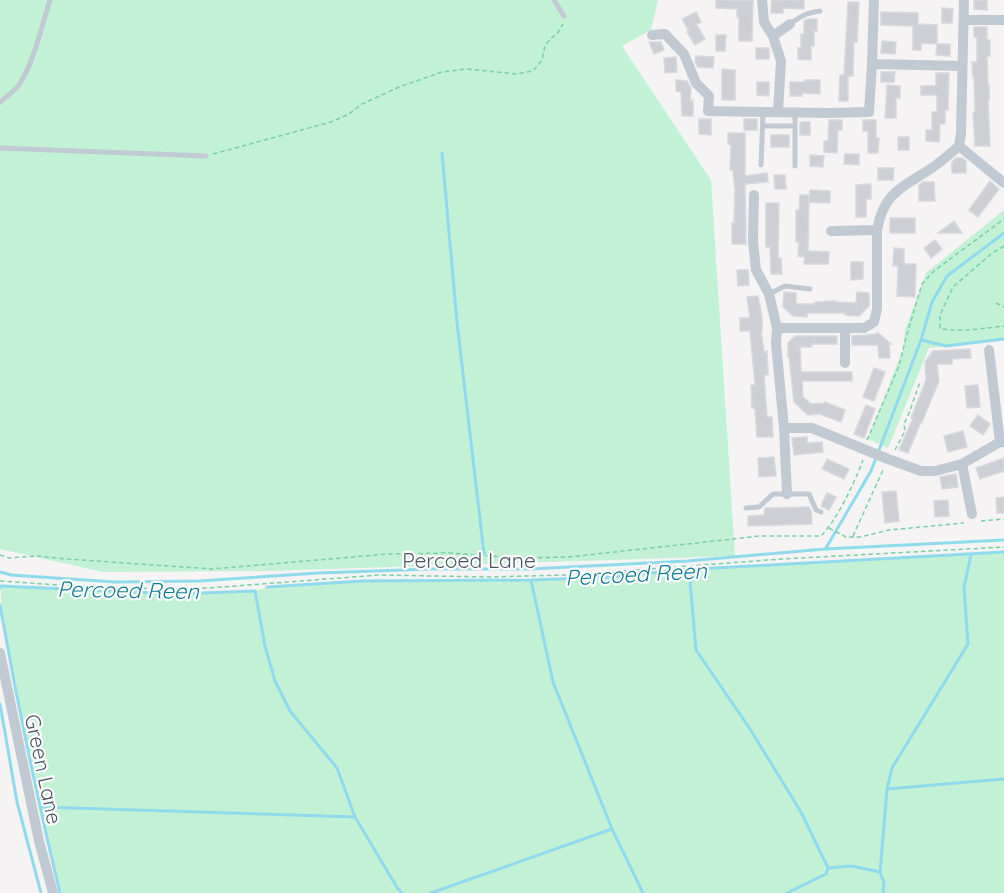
<svg xmlns="http://www.w3.org/2000/svg" width="1004" height="893" viewBox="0 0 1004 893" font-family="Quicksand,sans-serif">
<rect width="100%" height="100%" fill="#f5f3f3"/>
<path fill="#c3f1d5" d="M0,0H658L651,30L622,46L711,180L735,556L265,571L103,572L0,549Z
M1004,210V340L929,348L888,448L868,439L903,349L905,330L926,273Z
M1004,552V893H60C42,817 24,741 10,664C6,639 0,611 1,586L176,594L255,591L267,587L362,581L531,580L611,577L679,570Z"/>
<g fill="none" stroke-linecap="round" stroke-linejoin="round">
<path stroke="#90daee" stroke-width="3" d="M442,153L457,322L484,554
M921,340L946,346L1004,339
M826,548L871,471L921,340L932,302L947,276L1004,233
M689,570L696,650L750,729L801,812L828,868L826,874L787,893
M0,572L11,575L115,582L199,581L318,573L432,569H530L688,561L825,549L1004,540
M531,580L553,682L612,829L643,893
M267,587L362,581L531,580L611,577L679,570L1004,552
M0,588L1,586L176,594L255,591L265,646L275,681L290,711L337,768L355,817L398,889L402,893
M0,605C17,702 37,798 60,893
M0,704L17,802L41,893
M887,789L1004,779
M40,807L355,817
M828,868L852,866L880,872
M431,893L612,829
M883,893L884,882L880,873L887,789L892,768L968,644L964,587L971,555"/>
</g>
<path fill="#cdcfd5" stroke="#d7d9de" stroke-width="1.5" d="M716,0H753L752,41H739V17H737V9L716,8Z
M772,0H804V9L783,8V13H771Z
M974,0H987V10L974,9Z
M848,2H859L857,42H854L853,76H848V101H839L840,75H844Z
M942,8L953,9L952,23H942Z
M696,12L701,22L696,24L705,39L695,45L687,32L689,31L682,19Z
M881,12L918,13V24L937,25V44L921,43V50H913V26L881,25Z
M808,19H817V31H814V46H811V60L798,59V48H801V34H804V21Z
M974,27H987V40H990V56H987L988,85H989V100H988L990,146H975L973,112H975L974,77H973L972,62H977V37H974Z
M716,35H726L725,51H716Z
M882,41L896,42L895,54L881,53Z
M649,42H661L664,50L654,54Z
M937,44H950V56L936,55Z
M756,48H769V59H756Z
M696,56L714,57L713,68L698,67L695,62Z
M676,57L677,72L665,73L664,58Z
M722,69L735,70V100H722Z
M881,72H895L894,82H881Z
M936,73H949L948,110H945V124H940L939,142L926,141V130H932V112H937V95H921V86H936Z
M676,80L687,81L691,88L690,101L693,100V116H682L681,92L676,91Z
M805,80H820V94L802,93V96H790V82H805Z
M757,82H769V96L757,95Z
M887,85L900,86V98H896V118H885Z
M699,119H711V135L699,134Z
M744,119H757V130H744Z
M829,120H842V130H838L837,153L824,152V141H828Z
M863,120H876V138H879L878,153H868V131H863Z
M800,122H810V135H800Z
M728,133H745V176L767,173L768,182L745,184L746,244H732V223H734L735,190L733,170H730L731,145L728,144Z
M771,135H789V147H771Z
M898,137H909V150H898Z
M845,154H859V165L844,164Z
M810,155L824,156L823,167L810,166Z
M956,158H962L966,161V173H952V162Z
M878,168H894L893,180H878Z
M774,175H785L786,189H775Z
M990,181L999,189L978,217L969,210Z
M923,182H934L935,201H919V185Z
M871,184V199H866V217H856V185Z
M810,190L830,191V203L809,202Z
M800,195H809L808,251L829,252L828,264H804L805,257L798,256L799,242H796V210H799Z
M766,203H779L778,258H781L782,274H771L770,247H766Z
M890,218H915V233H890Z
M954,221L962,233H938Z
M935,240L942,249L931,258L924,248Z
M894,248L904,249V264H916L915,297L897,296L898,266H893Z
M851,262H863V279L851,280Z
M737,270H748L749,285L738,286Z
M784,292L796,293V304H815V302L836,301V302L856,303L857,292L869,293V306L859,316L845,315V313H807V317L793,316L783,307Z
M758,296L762,317V331H761L764,352L767,351L768,375H764L767,417H772L773,437H757L755,408H752L751,385H755L750,331H740V318H750L747,297Z
M877,332L891,344H889L890,358H879L878,345H852V336L877,334Z
M795,336H837V344H811L812,347H800L801,369V372H852V381H802L803,397L811,404L824,403L825,402L845,410L841,422L820,414L808,415L794,402L789,357H788V343Z
M970,349L971,358L952,359V364H937L939,381L922,422H921L908,453L899,450L913,418H911L926,380L925,362L933,351Z
M874,368L885,372L874,401L863,397Z
M978,385L980,407L967,408L965,386Z
M866,405L875,409L864,438L854,434Z
M978,415L990,424L983,435L970,426Z
M963,431L967,447L948,452L944,436Z
M807,437V443L822,442L823,452L794,455L792,438Z
M774,457L776,476L759,477L758,458Z
M1004,458V471L980,479L976,468Z
M827,459L849,469L844,479L822,469Z
M956,474L958,487L942,489L940,477Z
M896,491L899,521L885,523L882,492Z
M827,493L836,497L829,510L821,506Z
M1004,497V513H997L996,498Z
M948,500L949,516L935,517L934,501Z
M809,507L811,511L812,524L748,526V516L764,515L765,508Z"/>
<g fill="none" stroke-linecap="round" stroke-linejoin="round">
<path stroke="#7ad0a6" stroke-width="1.5" stroke-dasharray="4.5 3" stroke-linecap="butt" d="M213,154L331,122L349,114L362,104L399,87L442,72L466,69L516,74L533,71L542,60L545,46L550,39L557,34L563,24
M1004,246L991,254L953,287L940,315V328C956,333 987,328 1004,326
M996,303L1004,307
M867,440L899,366L907,334L922,284L934,271L1004,219
M895,450L905,431L904,424L909,413L920,382
M981,521L1004,519
M829,528L846,537H860L889,530L964,523
M853,536L883,470
M0,555L9,558L36,556L67,559L212,569L388,554L448,553L520,558L569,557L760,536H821C838,518 854,484 863,460
M0,581L87,587L169,589L209,588L379,575L488,577L568,575L782,559L1004,547"/>
<path stroke="#c1cad2" stroke-width="5" d="M554,0L564,16
M790,24C801,16 806,13 820,11
M0,102C6,97 13,92 18,86C33,66 42,25 50,0
M795,112V166
M764,126H795
M0,148L206,156
M761,165L763,113
M769,294L785,286L810,289
M746,508L759,507L773,494H809L816,510L821,512"/>
<path stroke="#c1cad2" stroke-width="10" d="M762,0L764,22L773,36
M965,20H1004
M652,35L665,34L684,54L696,83L709,96L708,111L829,113L869,112L872,64L962,66
M872,64L874,0
M778,111L781,61L773,36L790,24
M959,146L1004,183
M754,195L753,241L756,270L769,294L777,328L776,343L784,428L787,494
M831,231L877,230
M777,328H864L874,322L877,309V230C884,189 907,186 936,165C944,159 951,153 959,146L961,133L964,0
M845,328V363
M989,350L1000,442
M784,428H812L888,459L921,471H935L962,464L1000,442H1004
M962,464L972,514
M0,653L39,841L53,893"/>
</g>
<g text-anchor="middle" dominant-baseline="central" stroke-width="4.5" stroke-linejoin="round" paint-order="stroke">
<g font-size="21" fill="#4a5661" stroke="#fff">
<text x="469" y="560">Percoed Lane</text>
<text transform="translate(44 769) rotate(78)">Green Lane</text>
</g>
<g font-size="22" font-style="italic" fill="#0c7c9b" stroke="#fff">
<text transform="translate(636 574) rotate(-3)">Percoed Reen</text>
<text transform="translate(128 590) rotate(1)">Percoed Reen</text>
</g>
</g>
</svg>
